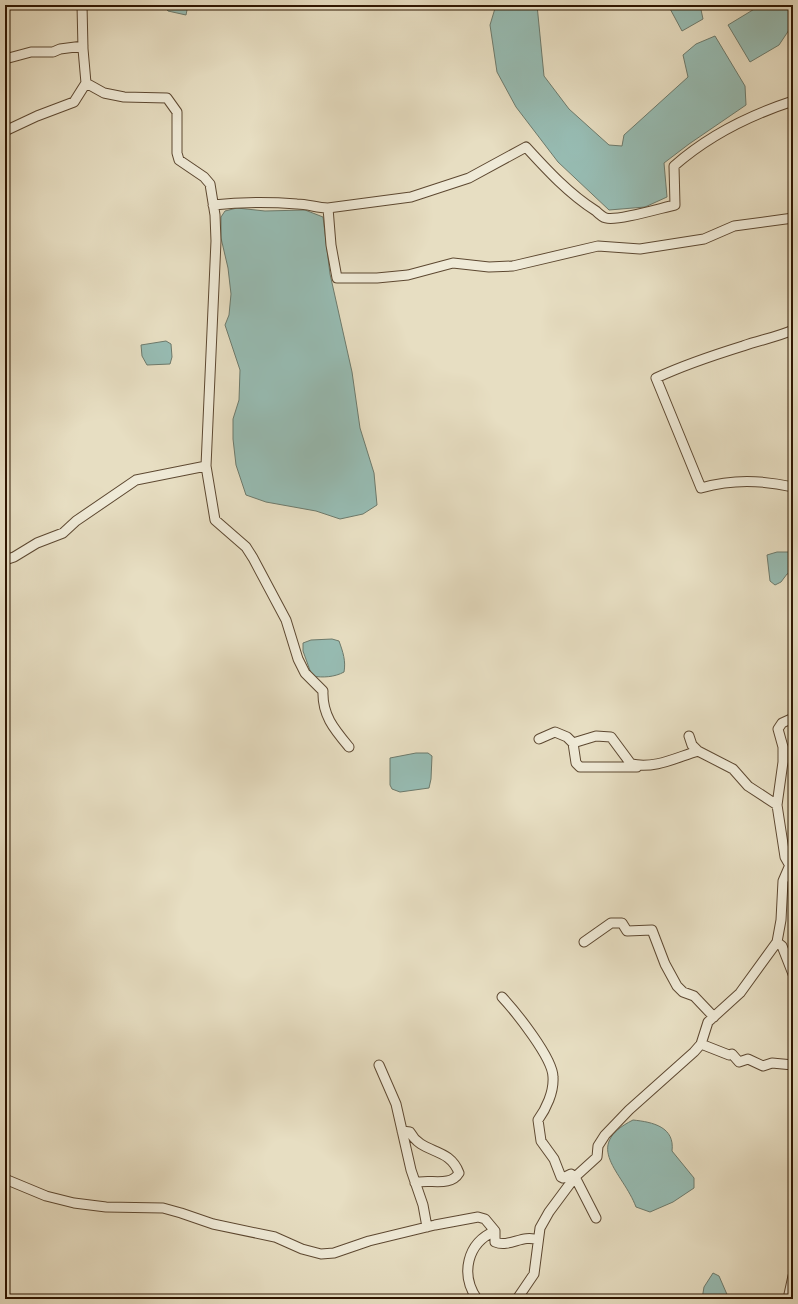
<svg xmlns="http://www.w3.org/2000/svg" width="798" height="1304" viewBox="0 0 798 1304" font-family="Cardo,serif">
<rect width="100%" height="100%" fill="#e7dec2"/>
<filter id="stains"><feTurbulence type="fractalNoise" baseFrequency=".005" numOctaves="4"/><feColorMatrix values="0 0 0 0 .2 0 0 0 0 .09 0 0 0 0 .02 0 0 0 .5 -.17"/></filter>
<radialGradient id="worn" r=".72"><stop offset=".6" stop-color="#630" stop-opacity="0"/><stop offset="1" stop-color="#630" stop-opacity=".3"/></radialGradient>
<path fill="#97bcb3" stroke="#6d7a6c" d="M163,5H188L186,15L168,11Z
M496,5H537L544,76L569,109L609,145L622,146L624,135L688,77L683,55L696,44L715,36L745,86L746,105L689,144L664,163L667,197L645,207L609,210L558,162L516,107L497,72L490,25Z
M668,5H700L703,19L682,31Z
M761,5H792L793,24L779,45L750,62L728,25Z
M237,208L265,211L305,210L323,217L330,274L352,372L360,428L374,473L377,505L363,514L340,519L316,511L266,502L246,495L236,465L233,439V419L239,400L240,370L225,325L229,315L231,294L228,268L221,238V217L225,211Z
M166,341L171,344L172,357L170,364L147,365L142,356L141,345Z
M777,552H793V572L787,574L781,582L775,585L770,581L767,555Z
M332,639L339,641C343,652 346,661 344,672C335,677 323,678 312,676L303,651V643L311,640Z
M416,753H428L432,756L431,779L429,788L400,792L392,789L390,785V758Z
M633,1120C653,1122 675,1127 672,1151L694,1178V1188L673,1202L650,1212L636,1207C623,1172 581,1146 633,1120Z
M713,1273L719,1276L729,1299H702L704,1287Z"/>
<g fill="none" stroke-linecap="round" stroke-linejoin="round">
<defs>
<path id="minor" d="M82,5L83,49L86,83L104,93L124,97L167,98L177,112V153L179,160L204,177L210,184L215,215L216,241L206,466L215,520L246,547L253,558L286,620L298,659L305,673L323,691C322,715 334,729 349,747
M5,59L31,52H53L60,49L83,46
M793,101C750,115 708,136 674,166L675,205C661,208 618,221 606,218C602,217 598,213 596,211C569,194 547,170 526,147L469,178L411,197L328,208L331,245L337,278H377L408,275L453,263L489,267L513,266L598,246L640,249L704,239L734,226L793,218
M5,131L37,116L74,102L86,83
M213,205C241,202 270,202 297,204C308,204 317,208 328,208
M793,330C777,337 760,340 743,346C714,355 684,365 656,378L701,488C733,479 761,480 793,487
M5,560L14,557L37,543L63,533L76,521L136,480L206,466
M689,736L692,745L698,751
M539,739L555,732L567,737L573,743L596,736L611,737L631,764C655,769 675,758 698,751L733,769L748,786L777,805
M573,743L576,763L580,767H637
M789,864L785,857L777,805L783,762V747L778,729L782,723L793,718
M584,942L611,923H622L627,931L652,930L665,964L677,986L683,992L694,996L714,1017
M777,942L782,946L793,974
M502,997C515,1011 553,1058 553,1077C554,1092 546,1109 538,1120L541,1141L554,1159L561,1177L563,1178L571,1174L575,1177L596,1218
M701,1044L729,1055L732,1054L739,1062L748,1059L763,1066L772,1063L793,1065
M379,1065L396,1104L411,1170L423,1205L427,1227
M402,1131L410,1132C422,1155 449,1146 459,1173C450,1188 428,1178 415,1183
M5,1179L46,1196L74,1203L106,1207L163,1208L181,1213L213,1224L275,1237L302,1249L321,1254L334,1253L369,1241L435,1225L478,1217L485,1219L495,1231V1242C510,1248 522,1234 538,1240
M477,1299C460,1274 467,1243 495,1231
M517,1299L534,1274L540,1228L549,1212L575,1177L597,1157L598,1146L605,1135L629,1110L694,1052L701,1044L708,1022L740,993L777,942L781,920L783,881L793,858
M788,1299L793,1276"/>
</defs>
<use href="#minor" stroke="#5d4831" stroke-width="11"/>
<use href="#minor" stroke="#efead7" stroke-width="9"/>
</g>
<rect width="798" height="1304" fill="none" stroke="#e7dec2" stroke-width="20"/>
<rect x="6" y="6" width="786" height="1292" fill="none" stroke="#2f1601" stroke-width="2"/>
<rect x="10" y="10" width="778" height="1284" fill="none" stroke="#2f1601"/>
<rect width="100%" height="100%" filter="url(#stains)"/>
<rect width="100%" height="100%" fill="url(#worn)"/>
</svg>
